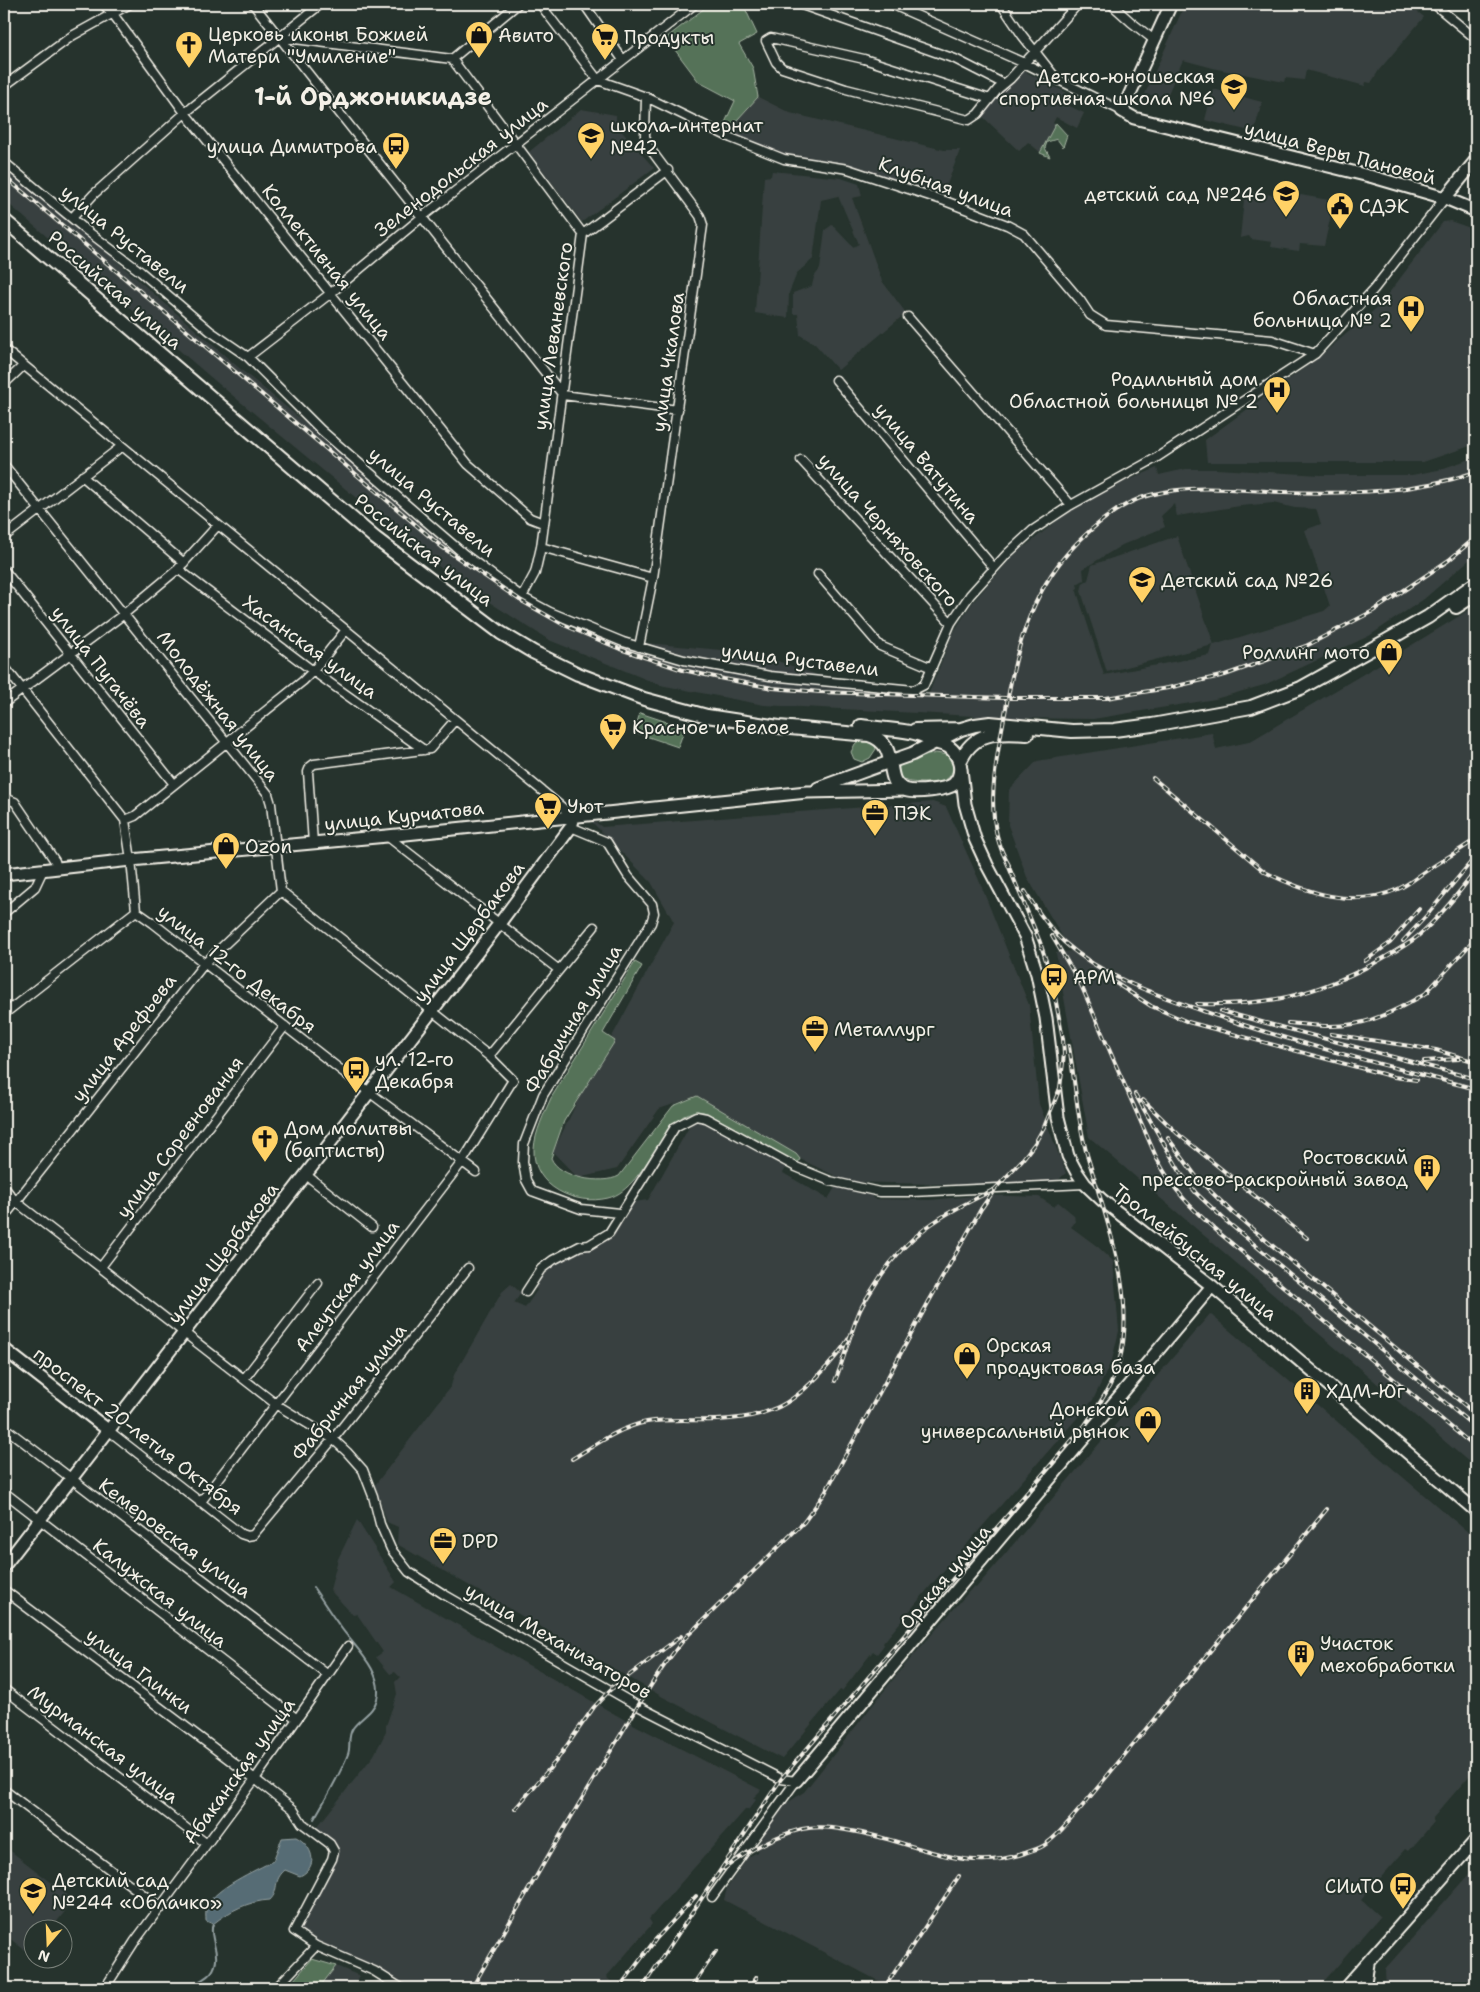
<svg xmlns="http://www.w3.org/2000/svg" width="1480" height="1992" viewBox="0 0 1480 1992" font-family="'Shantell Sans',sans-serif">
<rect width="100%" height="100%" fill="#26332d"/>
<filter id="ink" filterUnits="userSpaceOnUse"><feTurbulence type="fractalNoise" baseFrequency=".02" numOctaves="2"/><feDisplacementMap in="SourceGraphic" scale="10" xChannelSelector="R" yChannelSelector="G"/><feConvolveMatrix kernelMatrix="1 2 1 2 8 2 1 2 1" color-interpolation-filters="sRGB"/></filter>
<g filter="url(#ink)">
<path fill="#394140" fill-rule="evenodd" d="M1185,4H1408L1424,17L1379,70L1371,83L1366,82L1365,86L1306,70L1304,80L1285,78L1284,82L1217,69L1183,60L1166,98L1145,94Z
M1020,69L1067,93L1063,103L1084,113L1077,128L1056,117L1053,123L1055,125L1040,152L1028,142L1019,151L981,115Z
M1213,89L1262,102L1254,132L1205,120Z
M758,97L790,113L944,150H960L943,195L857,167L788,155L727,131Z
M581,109L616,115V125L654,168L582,222L529,152Z
M4,163L238,367L475,564L562,620L629,644L646,643L732,651L772,659L857,689L929,693L953,633L973,602L1013,556L1067,513L1117,485L1157,468L1159,475L1186,469H1216L1321,475H1412L1438,470L1476,457V554L1424,599L1369,636L1264,685L1215,699L1093,719L1013,718L764,705L660,685L549,640L459,583L214,380L4,200ZM1273,503L1295,508L1316,509L1317,511L1321,524L1305,530L1330,606L1324,611L1214,645L1177,536L1092,565L1088,580L1083,583L1081,591L1107,672L1213,645L1210,655L1104,675L1076,589L1078,588L1077,584L1084,580L1083,569L1122,545L1165,527L1161,516L1174,504L1177,516L1240,506Z
M772,171L841,178L859,184L862,196L852,198L882,281L906,313L838,370L815,344L800,335L798,314H793V293L812,286L814,277L820,269L825,230L832,225L853,247L859,244L838,196L821,200L813,259L797,273L789,293L788,318L755,313L764,177L771,176Z
M1245,190L1272,195L1273,190L1334,201L1324,246L1300,244L1299,251L1271,247L1272,242L1251,239L1249,236L1240,238Z
M1450,221L1476,230V444L1423,462H1207L1205,440L1318,358L1379,306L1443,222Z
M1471,609L1476,610V1468L1089,1137L1056,953L1071,951L1027,877L1008,825L1009,790L1037,761L1212,733L1216,749L1249,742L1397,654Z
M933,802L946,807L978,878L1029,1005L1039,1104L1066,1173L1057,1181L979,1185L848,1182L800,1159L697,1096L659,1109L617,1169L578,1178L553,1152L580,1096L674,922L651,882L585,815L602,827Z
M696,1119H702L786,1168L783,1173L828,1199L836,1186L857,1189L870,1194L875,1199L930,1200L983,1195L1039,1197L1054,1207L1058,1202L1074,1215L1075,1222L1071,1227L1098,1247L1113,1261L1119,1331L1112,1360L1093,1400L932,1584L883,1643L884,1645L877,1654L873,1651L842,1691L840,1690L782,1759L663,1697L397,1544L398,1527L387,1522L375,1485L451,1386L454,1375L502,1292L511,1284L521,1293L514,1303L525,1308L537,1290L532,1286L550,1261L606,1234L617,1224L621,1225L634,1202L648,1200L692,1122Z
M1210,1314L1476,1539V1552L1475,1555L1476,1556V1768L1432,1819L1434,1822L1409,1851L1406,1849L1361,1900L1380,1917L1318,1988H1293L1289,1985L1286,1988H892L724,1900L727,1888L747,1858L757,1852L759,1843L771,1822L784,1805L804,1792L899,1672L973,1587L976,1588Z
M357,1520L396,1582L391,1587L625,1720L761,1790L753,1798L756,1800L748,1810H745L649,1919L652,1924L606,1977L614,1984L611,1988H371L381,1976L297,1937V1923L340,1850L314,1831L374,1755L386,1732V1726L397,1694L395,1682L400,1677L395,1672L390,1674L376,1657L383,1652L357,1614L353,1615L330,1590L338,1559Z
M4,1846L74,1900L51,1929L32,1930L31,1955L4,1934Z
M1476,1866V1988H1386L1385,1969Z
M336,1966L360,1976L351,1988H319Z"/>
<path fill="#547259" stroke="#a4b2a0" d="M710,4H743L757,34L739,44L753,68L758,97L727,131L722,129L735,101L699,82L666,38Z
M1056,123L1067,135L1063,147L1057,139L1047,142L1045,148L1050,157L1040,153Z
M640,713L685,728L678,747L634,732Z
M861,739L874,743L876,749L870,758L862,762L854,759L851,752L855,744Z
M936,753L947,755L953,765C953,784 935,783 921,783C914,782 907,783 902,778C898,775 898,772 899,767L903,762Z
M635,962L642,966L603,1033L615,1041L564,1121L551,1158C559,1178 602,1185 619,1176L673,1106L697,1096L796,1154L800,1159L797,1165L709,1114C668,1094 649,1189 608,1198C576,1206 532,1187 534,1149C535,1132 544,1114 551,1098Z
M312,1959L336,1966L319,1988H287Z"/>
<path fill="#566c74" stroke="#95a1a2" d="M296,1837C312,1845 320,1866 300,1876L285,1870C272,1881 280,1890 270,1900C249,1901 229,1911 213,1924L206,1921C206,1917 205,1910 207,1906C215,1888 256,1870 273,1861L282,1838Z"/>
<g fill="none" stroke-linecap="round" stroke-linejoin="round">
<path stroke="#95a1a2" stroke-width="2" d="M313,1587C323,1601 332,1616 342,1629C355,1647 384,1673 377,1699C374,1712 360,1718 353,1728C347,1737 351,1746 348,1754C339,1777 326,1798 314,1819
M186,1988C208,1978 222,1971 214,1944C213,1937 210,1931 213,1924"/>
<defs>
<path id="street" d="M103,4L113,14L185,113L468,464L530,518L543,523
M253,4L563,395L678,410
M540,4L598,80L646,97L731,138L784,159L848,169L945,201L1007,225L1024,234L1080,300L1090,315L1106,325L1272,340L1315,354
M584,4L623,60
M799,4L955,59L1004,84
M891,4L1024,63L1122,111
M1001,4L1022,35L1055,77
M1111,4L1131,22L1154,40
M1434,4L1476,39
M279,37L452,59
M452,59L583,234L541,547L535,573L522,597
M452,59L518,4
M4,86L72,36L130,4
M990,99L864,59L771,38L766,41L776,62L782,68L846,89L969,120L978,114L998,89L1010,79L1078,4
M4,162L86,230L141,272L210,331L248,357L321,430L422,518L464,554L522,597L550,612L623,642L684,660L770,676L914,690L924,685L951,623L970,595L1007,554L1033,530L1071,505L1156,458L1315,354L1374,289L1445,198
M72,218L94,194L185,113L321,4
M583,234L668,170
M908,317L1071,505
M4,349L574,817
M248,357L331,293L422,217L695,4
M836,380L994,568
M4,384L23,366
M801,460L951,623
M4,465L268,794L271,804L281,891L489,1056L513,1080L462,1162L200,1503
M82,476L184,563
M4,537L122,446
M541,547L653,578
M178,569L313,671L424,750
M4,570L174,784
M818,574L880,646L932,668
M639,647L653,578L703,225L700,216L648,146L645,136L646,97
M4,666L125,820L131,860L136,911L153,923L369,1092L476,1172
M4,703L124,614L178,569L218,525
M4,801L10,800L15,802L55,861L57,868
M125,820L135,816L303,681L313,671L345,631
M571,827L607,842L628,876L652,904L654,913L651,923L543,1095L524,1144L523,1162L526,1180L532,1191L581,1209L619,1213
M387,836L559,970
M313,843L308,772L310,767L314,764L430,749L455,720
M4,913L35,887L43,870
M4,1014L136,911
M489,1056L594,927
M305,1174L372,1227
M4,1187L15,1201L277,1405L333,1439L347,1452L363,1470L373,1496L380,1524L391,1549L409,1572L445,1595L638,1706L781,1779L796,1781L712,1897
M4,1217L204,964L281,891
M101,1267L285,1026
M526,1292L541,1269L553,1260L580,1246L589,1245L609,1233L675,1127L696,1116L706,1118L796,1167L830,1181L880,1192H912L1085,1184
M244,1379L318,1283
M4,1427L328,1675
M108,1430L241,1534L247,1536L253,1535L333,1439L468,1268
M4,1492L297,1719
M4,1590L255,1779L293,1809L302,1823L330,1844L334,1851L332,1859L294,1931L316,1946L374,1971L401,1988
M4,1689L207,1844
M4,1790L161,1908
M105,1988L135,1941L255,1779L348,1646
M276,1988L316,1946"/>
<path id="secondary" d="M1171,4L1122,111L1134,118L1373,177L1445,198L1476,211
M1445,198L1476,160
M961,769L965,804L975,839L987,865L1025,936L1037,974L1046,1018L1058,1117L1068,1156L1076,1171L1085,1184L1102,1200L1212,1286L1476,1511
M818,788L892,761
M4,874L131,860L387,836L807,792L906,790
M4,1349L108,1430
M4,1566L499,924L571,827L574,817
M796,1781L1212,1286
M1345,1988L1476,1840
M1364,1988L1368,1964"/>
<path id="primary" d="M4,220L375,538L501,633L533,652L578,674L644,699L707,716L779,727L869,735C903,746 880,782 906,790C915,793 947,790 954,784C965,773 960,755 949,747C945,744 939,744 935,742C930,740 926,736 921,735C906,729 878,729 861,726
M1456,607L1476,594
M915,730L961,729
M892,761L912,754L961,729L975,725L990,723L1072,731L1114,730L1152,725L1251,707L1301,688L1384,642L1428,617L1476,583
M960,762C973,731 997,732 1027,734"/>
</defs>
<use href="#street" stroke="#f4f1e8" stroke-width="11"/>
<use href="#secondary" stroke="#f4f1e8" stroke-width="15"/>
<use href="#primary" stroke="#f4f1e8" stroke-width="16"/>
<use href="#street" stroke="#26332d" stroke-width="8"/>
<use href="#secondary" stroke="#26332d" stroke-width="11"/>
<use href="#primary" stroke="#26332d" stroke-width="12"/>
<defs>
<path id="rail" d="M4,176L442,547L520,600L564,625L620,649L683,670L724,679L773,688L820,692L1005,698H1106L1168,688L1225,675L1306,646L1373,611L1449,560L1476,537
M1153,778L1265,872C1307,893 1353,909 1398,889C1410,884 1420,874 1431,868C1446,858 1462,849 1476,839
M1009,865C979,816 999,750 1008,697C1018,640 1035,585 1077,543C1097,523 1122,502 1150,495C1194,484 1239,490 1283,492C1349,494 1414,493 1476,472
M1025,891C1036,909 1049,928 1064,942C1103,977 1154,994 1203,1011C1292,1043 1385,1065 1476,1089
M1052,936L1081,985L1157,1159C1174,1191 1190,1207 1217,1231L1476,1448
M1403,941L1427,915L1476,856
M1365,961L1390,943L1419,909
M1111,980L1151,1006L1188,1022L1394,1077L1417,1080
M1424,995L1476,938
M1197,1004C1266,1006 1312,996 1373,964C1388,955 1405,947 1418,936C1440,917 1459,893 1476,870
M1221,1011L1476,1079
M1288,1023C1310,1025 1332,1028 1354,1024C1379,1020 1406,1005 1428,992
M1331,1034L1436,1050L1476,1062
M1424,1061L1459,1059
M1135,1094L1182,1175L1196,1193L1226,1221L1476,1428
M1143,1100L1178,1134L1307,1238
M1168,1138L1198,1179L1233,1213L1467,1407L1476,1418
M835,1381C844,1359 849,1337 858,1315C862,1304 869,1295 875,1285C907,1233 940,1216 993,1190
M572,1459C595,1445 620,1427 647,1422C673,1418 703,1422 730,1419C743,1418 759,1415 771,1410C799,1401 838,1358 852,1333
M515,1809L556,1761L594,1707L610,1690L681,1636
M724,1869C747,1851 774,1836 802,1829C822,1825 842,1829 862,1833C919,1844 966,1874 1025,1853C1032,1850 1040,1849 1046,1844C1059,1835 1069,1821 1080,1809L1327,1509
M473,1986C517,1909 561,1833 607,1757C632,1717 655,1674 686,1637L804,1522L825,1493L928,1303L981,1209L995,1189L1022,1160L1035,1143L1044,1127L1060,1088L1064,1054L1063,1039L1051,976L1040,942L1006,860
M619,1988L656,1939L696,1896
M642,1988L781,1779L1085,1425C1098,1406 1113,1385 1119,1362C1138,1297 1104,1214 1086,1151C1077,1117 1075,1081 1069,1046
M691,1988L716,1951
M749,1988L757,1977
M884,1988L959,1876"/>
</defs>
<use href="#rail" stroke="#f4f1e8" stroke-width="4"/>
<use href="#rail" stroke="#26332d" stroke-width="2" stroke-dasharray="5.5" stroke-linecap="butt"/>
</g>
</g>
<defs>
<symbol id="shop-pin" viewBox="-11 -11 22 30"><path d="M0 17L-7.5 6A9.5 9.5 0 1 1 7.5 6Z" fill="#ffd166" stroke="#26332d"/><path d="M-5-2.5h2.3a2.7 3.5 0 0 1 5.4 0H5L5.5 6h-11ZM-1.5-2.5h3a1.5 2.3 0 0 0-3 0Z" fill="#111"/></symbol>
<symbol id="supermarket-pin" viewBox="-11 -11 22 30"><path d="M0 17L-7.5 6A9.5 9.5 0 1 1 7.5 6Z" fill="#ffd166" stroke="#26332d"/><path d="M-6-5.5h2.5l.6 2H6L4.5 2H-2.5L-4.4-4H-6ZM-1.5 3.2a1.3 1.3 0 1 0 .1 0ZM3 3.2a1.3 1.3 0 1 0 .1 0Z" fill="#111"/></symbol>
<symbol id="church-pin" viewBox="-11 -11 22 30"><path d="M0 17L-7.5 6A9.5 9.5 0 1 1 7.5 6Z" fill="#ffd166" stroke="#26332d"/><path d="M-1.2-6h2.4v3.5h3.3v2.4h-3.3V6h-2.4V-.1h-3.3v-2.4h3.3Z" fill="#111"/></symbol>
<symbol id="school-pin" viewBox="-11 -11 22 30"><path d="M0 17L-7.5 6A9.5 9.5 0 1 1 7.5 6Z" fill="#ffd166" stroke="#26332d"/><path d="M0-5L7-2L0 1L-7-2ZM-4 1L0 2.5L4 1V4Q0 6-4 4Z" fill="#111"/></symbol>
<symbol id="bus-pin" viewBox="-11 -11 22 30"><path d="M0 17L-7.5 6A9.5 9.5 0 1 1 7.5 6Z" fill="#ffd166" stroke="#26332d"/><path d="M-5-6H5V4H4V6H2V4H-2V6H-4V4H-5ZM-3.5-4V0h7V-4ZM-3.5 1.2v1.5H-2V1.2ZM2 1.2v1.5H3.5V1.2Z" fill="#111"/></symbol>
<symbol id="civic-pin" viewBox="-11 -11 22 30"><path d="M0 17L-7.5 6A9.5 9.5 0 1 1 7.5 6Z" fill="#ffd166" stroke="#26332d"/><path d="M-.6-6.5H3V-4.5H.6V-3L4-1V1h2V6H-6V1h2V-1L-.6-3ZM-1.2 2.5V6h2.4V2.5Z" fill="#111"/></symbol>
<symbol id="hospital-pin" viewBox="-11 -11 22 30"><path d="M0 17L-7.5 6A9.5 9.5 0 1 1 7.5 6Z" fill="#ffd166" stroke="#26332d"/><path d="M-5-5h3v3.5h4V-5h3V5h-3V1.5h-4V5h-3Z" fill="#111"/></symbol>
<symbol id="office-pin" viewBox="-11 -11 22 30"><path d="M0 17L-7.5 6A9.5 9.5 0 1 1 7.5 6Z" fill="#ffd166" stroke="#26332d"/><path d="M-6-3h4V-5.5h4V-3h4V5H-6ZM-1-4.5V-3h2v-1.5ZM-6 0V1H6V0Z" fill="#111"/></symbol>
<symbol id="building-pin" viewBox="-11 -11 22 30"><path d="M0 17L-7.5 6A9.5 9.5 0 1 1 7.5 6Z" fill="#ffd166" stroke="#26332d"/><path d="M-4-6H4V6H1V3H-1V6H-4ZM-2.5-4.3h1.7v1.8h-1.7ZM.8-4.3h1.7v1.8H.8ZM-2.5-1h1.7V.8h-1.7ZM.8-1h1.7V.8H.8Z" fill="#111"/></symbol>
</defs>
<g fill-rule="evenodd">
<use href="#shop-pin" x="463" y="19" width="32" height="43"/>
<use href="#supermarket-pin" x="589" y="21" width="32" height="43"/>
<use href="#church-pin" x="173" y="29" width="32" height="43"/>
<use href="#school-pin" x="1218" y="71" width="32" height="43"/>
<use href="#school-pin" x="575" y="120" width="32" height="43"/>
<use href="#bus-pin" x="380" y="130" width="32" height="43"/>
<use href="#school-pin" x="1270" y="178" width="32" height="43"/>
<use href="#civic-pin" x="1324" y="190" width="32" height="43"/>
<use href="#hospital-pin" x="1395" y="293" width="32" height="43"/>
<use href="#hospital-pin" x="1261" y="374" width="32" height="43"/>
<use href="#school-pin" x="1126" y="564" width="32" height="43"/>
<use href="#shop-pin" x="1373" y="636" width="32" height="43"/>
<use href="#supermarket-pin" x="597" y="711" width="32" height="43"/>
<use href="#supermarket-pin" x="532" y="790" width="32" height="43"/>
<use href="#office-pin" x="859" y="797" width="32" height="43"/>
<use href="#shop-pin" x="210" y="830" width="32" height="43"/>
<use href="#bus-pin" x="1038" y="961" width="32" height="43"/>
<use href="#office-pin" x="799" y="1013" width="32" height="43"/>
<use href="#bus-pin" x="340" y="1054" width="32" height="43"/>
<use href="#church-pin" x="249" y="1123" width="32" height="43"/>
<use href="#building-pin" x="1411" y="1152" width="32" height="43"/>
<use href="#shop-pin" x="951" y="1340" width="32" height="43"/>
<use href="#building-pin" x="1291" y="1375" width="32" height="43"/>
<use href="#shop-pin" x="1132" y="1404" width="32" height="43"/>
<use href="#office-pin" x="427" y="1525" width="32" height="43"/>
<use href="#building-pin" x="1285" y="1638" width="32" height="43"/>
<use href="#bus-pin" x="1387" y="1870" width="32" height="43"/>
<use href="#school-pin" x="17" y="1875" width="32" height="43"/>
</g>
<g text-anchor="middle" dominant-baseline="central" stroke-width="4" stroke-linejoin="round" paint-order="stroke">
<g font-size="19" fill="#f4f1e8" stroke="#26332d" text-anchor="start">
<text x="208" y="34">Церковь иконы Божией<tspan x="208" dy="22">Матери "Умиление"</tspan></text>
<text x="498" y="35">Авито</text>
<text x="624" y="37">Продукты</text>
<text x="1215" y="76" text-anchor="end">Детско-юношеская<tspan x="1215" dy="22">спортивная школа №6</tspan></text>
<text x="610" y="125">школа-интернат<tspan x="610" dy="22">№42</tspan></text>
<text x="377" y="146" text-anchor="end">улица Димитрова</text>
<text x="1267" y="194" text-anchor="end">детский сад №246</text>
<text x="1359" y="206">СДЭК</text>
<text x="1392" y="298" text-anchor="end">Областная<tspan x="1392" dy="22">больница № 2</tspan></text>
<text x="1258" y="379" text-anchor="end">Родильный дом<tspan x="1258" dy="22">Областной больницы № 2</tspan></text>
<text x="1161" y="580">Детский сад №26</text>
<text x="1370" y="652" text-anchor="end">Роллинг мото</text>
<text x="632" y="727">Красное и Белое</text>
<text x="567" y="806">Уют</text>
<text x="894" y="813">ПЭК</text>
<text x="245" y="846">Ozon</text>
<text x="1073" y="977">АРМ</text>
<text x="834" y="1029">Металлург</text>
<text x="375" y="1059">ул. 12-го<tspan x="375" dy="22">Декабря</tspan></text>
<text x="284" y="1128">Дом молитвы<tspan x="284" dy="22">(баптисты)</tspan></text>
<text x="1408" y="1157" text-anchor="end">Ростовский<tspan x="1408" dy="22">прессово-раскройный завод</tspan></text>
<text x="986" y="1345">Орская<tspan x="986" dy="22">продуктовая база</tspan></text>
<text x="1326" y="1391">ХДМ-Юг</text>
<text x="1129" y="1409" text-anchor="end">Донской<tspan x="1129" dy="22">универсальный рынок</tspan></text>
<text x="462" y="1541">DPD</text>
<text x="1320" y="1643">Участок<tspan x="1320" dy="22">мехобработки</tspan></text>
<text x="52" y="1880">Детский сад<tspan x="52" dy="22">№244 «Облачко»</tspan></text>
<text x="1384" y="1886" text-anchor="end">СИиТО</text>
</g>
<g font-size="19" fill="#f4f1e8" stroke="#26332d">
<text transform="translate(1340 153) rotate(15)">улица Веры Пановой</text>
<text transform="translate(461 167) rotate(-38)">Зеленодольская улица</text>
<text transform="translate(946 187) rotate(20)">Клубная улица</text>
<text transform="translate(125 239) rotate(39)">улица Руставели</text>
<text transform="translate(327 262) rotate(51)">Коллективная улица</text>
<text transform="translate(115 290) rotate(41)">Российская улица</text>
<text transform="translate(553 336) rotate(-82)">улица Леваневского</text>
<text transform="translate(668 362) rotate(-82)">улица Чкалова</text>
<text transform="translate(927 463) rotate(50)">улица Ватутина</text>
<text transform="translate(432 502) rotate(40)">улица Руставели</text>
<text transform="translate(888 530) rotate(48)">улица Черняховского</text>
<text transform="translate(424 550) rotate(38)">Российская улица</text>
<text transform="translate(310 647) rotate(36)">Хасанская улица</text>
<text transform="translate(800 660) rotate(7)">улица Руставели</text>
<text transform="translate(101 667) rotate(52)">улица Пугачёва</text>
<text transform="translate(218 706) rotate(52)">Молодёжная улица</text>
<text transform="translate(404 816) rotate(-6)">улица Курчатова</text>
<text transform="translate(469 932) rotate(-53)">улица Щербакова</text>
<text transform="translate(237 969) rotate(38)">улица 12-го Декабря</text>
<text transform="translate(573 1019) rotate(-59)">Фабричная улица</text>
<text transform="translate(124 1038) rotate(-52)">улица Арефьева</text>
<text transform="translate(180 1137) rotate(-53)">улица Соревнования</text>
<text transform="translate(1195 1252) rotate(39)">Троллейбусная улица</text>
<text transform="translate(223 1253) rotate(-53)">улица Щербакова</text>
<text transform="translate(347 1286) rotate(-53)">Алеутская улица</text>
<text transform="translate(349 1392) rotate(-51)">Фабричная улица</text>
<text transform="translate(138 1431) rotate(38)">проспект 20-летия Октября</text>
<text transform="translate(175 1538) rotate(37)">Кемеровская улица</text>
<text transform="translate(945 1577) rotate(-50)">Орская улица</text>
<text transform="translate(160 1593) rotate(38)">Калужская улица</text>
<text transform="translate(558 1641) rotate(30)">улица Механизаторов</text>
<text transform="translate(139 1671) rotate(37)">улица Глинки</text>
<text transform="translate(103 1744) rotate(37)">Мурманская улица</text>
<text transform="translate(239 1771) rotate(-54)">Абаканская улица</text>
</g>
<g font-size="24" font-weight="bold" fill="#f4f1e8" stroke="#26332d">
<text x="373" y="97">1-й Орджоникидзе</text>
</g>
</g>
<rect width="1480" height="1992" fill="none" stroke="#26332d" stroke-width="20"/>
<rect x="10" y="10" width="1460" height="1972" fill="none" stroke="#f4f1e8" stroke-width="2" filter="url(#ink)"/>
<g transform="translate(48 1944) rotate(199)"><circle r="24" fill="#26332d" stroke="#787f78"/>
<path d="M0-4L9 19L0 12L-9 19Z" fill="#ffd166"/>
<text y="-8" font-size="14" font-weight="bold" text-anchor="middle" fill="#f4f1e8">N</text>
</g>
</svg>
